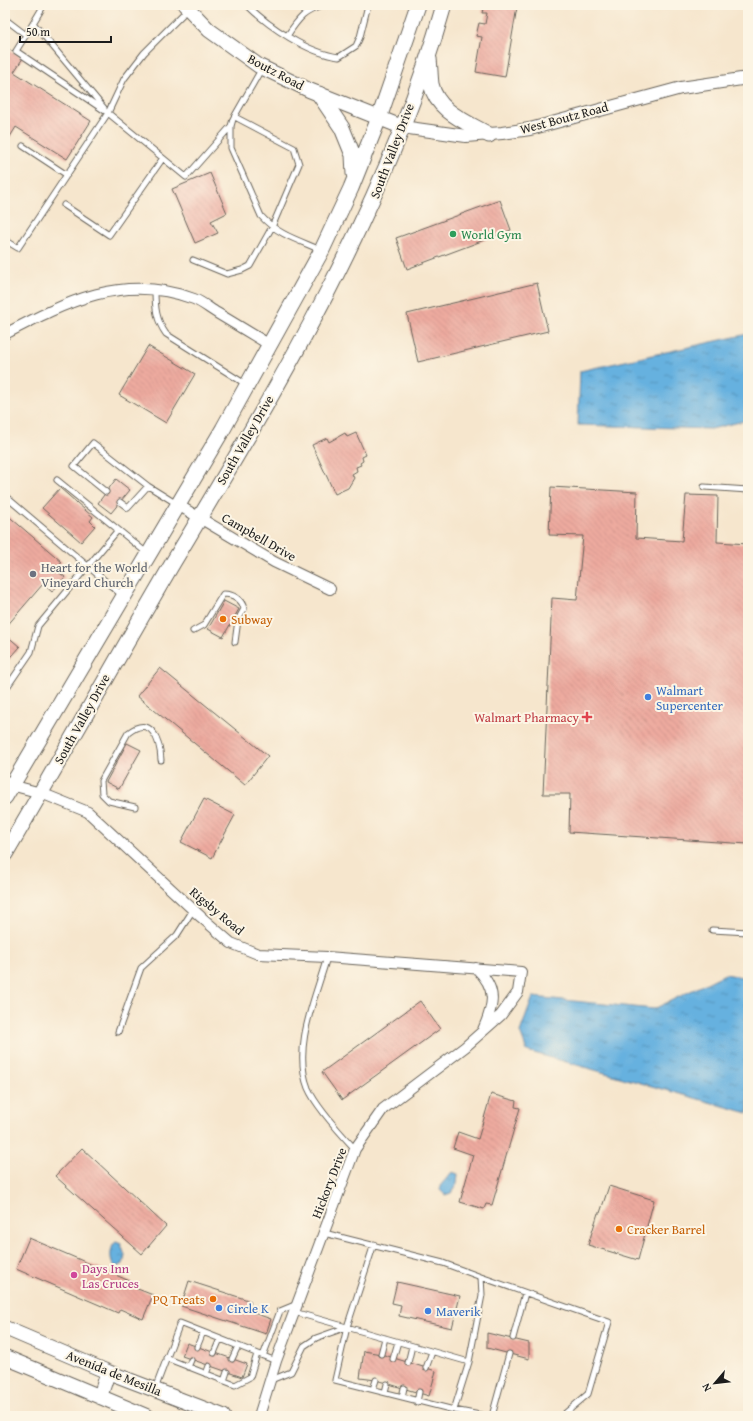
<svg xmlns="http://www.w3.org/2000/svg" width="753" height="1421" viewBox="0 0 753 1421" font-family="'Gentium Book Plus',serif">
<defs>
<pattern id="water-ripples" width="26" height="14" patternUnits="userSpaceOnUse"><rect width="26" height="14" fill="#66b1df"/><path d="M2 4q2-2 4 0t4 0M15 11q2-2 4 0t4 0" fill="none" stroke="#538fb4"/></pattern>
<pattern id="building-back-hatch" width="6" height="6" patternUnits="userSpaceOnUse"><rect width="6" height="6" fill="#edaa9f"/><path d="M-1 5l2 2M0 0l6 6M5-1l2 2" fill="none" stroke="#cb9288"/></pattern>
</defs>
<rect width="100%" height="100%" fill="#fcf5e5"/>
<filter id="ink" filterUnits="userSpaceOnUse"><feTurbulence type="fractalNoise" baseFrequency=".025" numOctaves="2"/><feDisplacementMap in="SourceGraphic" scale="8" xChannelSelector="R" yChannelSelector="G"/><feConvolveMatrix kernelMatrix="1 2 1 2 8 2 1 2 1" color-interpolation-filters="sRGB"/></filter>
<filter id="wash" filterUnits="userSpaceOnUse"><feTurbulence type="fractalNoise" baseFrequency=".012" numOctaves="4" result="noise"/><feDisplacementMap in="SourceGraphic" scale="16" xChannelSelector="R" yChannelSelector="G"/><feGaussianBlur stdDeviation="0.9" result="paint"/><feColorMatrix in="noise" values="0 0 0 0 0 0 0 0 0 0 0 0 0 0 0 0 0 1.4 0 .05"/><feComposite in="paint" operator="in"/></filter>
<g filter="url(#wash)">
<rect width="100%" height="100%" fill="#f6e6cd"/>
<path fill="url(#water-ripples)" stroke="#41667e" d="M748,334V420L711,429L578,425L580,371Z
M725,974L748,978V1113L527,1051L520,1032L533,997L654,1009Z
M452,1172L458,1174L457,1184L451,1193L445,1195L440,1190V1186Z
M116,1242L121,1244L125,1256L123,1264L117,1267C108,1264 110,1245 116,1242Z"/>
<g id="blocks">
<path fill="url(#building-back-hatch)" d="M484,5L517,7L505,77L476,72L482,37L476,36L479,23L485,24L487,13H482Z
M5,47L23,58L14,72L91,121L67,159L16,127L5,145Z
M210,173L227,213L211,221L218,233L195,243L172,189Z
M500,200L511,230L407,269L396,238Z
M537,283L548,331L418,362L407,314Z
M148,346L195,374L166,423L119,395Z
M345,433L347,437L356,433L366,455L362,457L363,461L360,463L361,465L356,467L357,471L352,474L354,478L348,488L335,494L312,445L327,438L329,442Z
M116,479L130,490L111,513L98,503Z
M551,487L637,492L636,538L682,541L686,495L718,496L717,542L748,544V844L569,832L570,794H543L552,598L577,600L583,536L549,535Z
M60,488L93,517L90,521L95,526L81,542L42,508Z
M5,513L62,562L56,570L65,577L52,592L43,584L5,628Z
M224,601L239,609L223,637L208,629Z
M5,634L20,647L5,664Z
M160,668L268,756L245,785L137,696Z
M127,743L141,750L119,789L106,782Z
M204,799L235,815L212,858L181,842Z
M420,1001L440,1029L342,1100L322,1072Z
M491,1094L516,1101L515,1107L520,1108L492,1205L486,1204L484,1209L460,1202L473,1155L453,1148L458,1132L478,1139Z
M82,1148L166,1226L142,1254L55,1176Z
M609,1186L654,1200L638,1260L588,1245L598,1213H600Z
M29,1238L132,1282L130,1286L153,1295L143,1319L120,1309L118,1313L16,1269Z
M189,1281L251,1301L248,1311L271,1319L266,1334L181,1306Z
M397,1282L460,1296L452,1328L399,1316L401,1305L392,1303Z
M487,1333L529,1343V1359L487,1348Z
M187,1343L247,1364L242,1377L182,1356Z
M364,1351L381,1354L436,1371L429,1396L376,1380L360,1378Z"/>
</g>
</g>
<g filter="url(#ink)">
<use href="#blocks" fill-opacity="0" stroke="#68635a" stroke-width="1"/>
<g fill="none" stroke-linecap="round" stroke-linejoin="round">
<defs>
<path id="service" d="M247,5C269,27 308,53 339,57L356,46L360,37L368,5
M188,9L144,53L124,79L108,113L186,177L231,126
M5,19L26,35L44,5
M34,24L104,108
M26,35L16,51L108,113
M287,36C299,18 304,11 325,5
M262,68L233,119L231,126V148L261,216C278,235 298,240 321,250
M23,146L67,175
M64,205L109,235L163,158
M5,240L18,248L108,113
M193,260L227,274L242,270L250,266L272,227L299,164L294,148L235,117
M155,290C155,307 156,320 166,334L247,385
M57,480L148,554
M704,487L748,490
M106,492L74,466L93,443L148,486L177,504
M5,496L123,596
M120,502L128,508L148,486
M193,631L204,625L223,594C233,594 242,599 244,609L238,620L235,642
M5,690L31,652L38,626L118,530
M135,807L109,801L102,794L101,781L128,733C151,714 160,740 161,760
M712,930L748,932
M327,957C316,997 292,1047 308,1088C316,1107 341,1134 355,1149
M118,1032L141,968L177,935L193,910
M374,1244L347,1327L335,1380L454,1410L469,1362
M481,1277L609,1322L588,1394L562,1416
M294,1312L469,1362L482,1295L481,1277L443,1263L324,1233
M513,1338L525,1293
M197,1347L203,1332
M214,1353L220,1339
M381,1354L385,1338
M263,1356L280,1311L297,1304
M166,1358L235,1385L250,1377L257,1354
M232,1359L238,1346
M393,1359L398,1342
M408,1363L412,1346
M188,1367L191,1360
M426,1368L432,1352
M206,1374L209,1366
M271,1380L291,1372L304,1346L316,1338L347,1327
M224,1381L227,1372
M155,1389L180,1323L276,1361
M373,1389L376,1380
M385,1392L387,1384
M402,1397L404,1388
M417,1402L419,1392
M454,1410L485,1416
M492,1416L509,1354"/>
<path id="minor" d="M5,334C66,302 124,272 194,299C202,302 210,309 217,313C235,324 252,334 270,345
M178,505L274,562L330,589
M5,781L11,785L41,793L88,812L201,917L231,943L258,954L327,957L521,972L518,992L501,1015L465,1047L383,1109L355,1149L276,1361L259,1416
M476,968C498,989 494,1005 483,1030"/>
<path id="tertiary" d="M402,127L466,136L502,133L530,129L681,88L748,78"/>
<path id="secondary" d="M185,5L209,30L259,66L309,90L402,127
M5,1328L108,1372L223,1416
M5,1357L146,1416
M100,1397L108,1372"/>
<path id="primary" d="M429,59C430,67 430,76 431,84C437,112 467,122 489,135
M319,94L342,128L353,155L354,174
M5,797L223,429L322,250L351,188L379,118L418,5
M5,854C61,759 115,662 171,566C278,387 387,207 444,5"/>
</defs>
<use href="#service" stroke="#68635a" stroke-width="7"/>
<use href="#minor" stroke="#68635a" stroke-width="12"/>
<use href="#tertiary" stroke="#68635a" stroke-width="14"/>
<use href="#secondary" stroke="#68635a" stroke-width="16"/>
<use href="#primary" stroke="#68635a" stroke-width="17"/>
<use href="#service" stroke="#fff" stroke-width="5"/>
<use href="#minor" stroke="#fff" stroke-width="10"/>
<use href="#tertiary" stroke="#fff" stroke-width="12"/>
<use href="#secondary" stroke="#fff" stroke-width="14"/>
<use href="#primary" stroke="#fff" stroke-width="15"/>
</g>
</g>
<circle fill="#2e9e5b" stroke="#fcf5e5" stroke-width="1.5" cx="453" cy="234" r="4"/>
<circle fill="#6b7280" stroke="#fcf5e5" stroke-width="1.5" cx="33" cy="574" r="4"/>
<g fill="#e8710a" stroke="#fcf5e5" stroke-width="1.5">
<circle cx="223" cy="619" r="4"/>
<circle cx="619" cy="1229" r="4"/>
<circle cx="213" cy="1299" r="4"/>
</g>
<g fill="#3f7fe0" stroke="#fcf5e5" stroke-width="1.5">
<circle cx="648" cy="697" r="4"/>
<circle cx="219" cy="1308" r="4"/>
<circle cx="428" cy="1311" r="4"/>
</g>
<path fill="#e0444e" stroke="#fcf5e5" stroke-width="1.5" d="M585 711h4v4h4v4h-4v4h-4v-4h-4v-4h4z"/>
<circle fill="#d1479c" stroke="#fcf5e5" stroke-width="1.5" cx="74" cy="1275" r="4"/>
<g text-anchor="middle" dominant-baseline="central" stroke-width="4" stroke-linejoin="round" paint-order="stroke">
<g font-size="13" fill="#1c1c1c" stroke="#fcf5e5">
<text transform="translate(276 72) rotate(28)">Boutz Road</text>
<text transform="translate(564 118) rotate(-15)">West Boutz Road</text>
<text transform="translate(392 151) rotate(-69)">South Valley Drive</text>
<text transform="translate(245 440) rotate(-60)">South Valley Drive</text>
<text transform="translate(259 537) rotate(30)">Campbell Drive</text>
<text transform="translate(82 719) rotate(-61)">South Valley Drive</text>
<text transform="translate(217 911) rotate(40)">Rigsby Road</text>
<text transform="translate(329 1183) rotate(-69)">Hickory Drive</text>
<text transform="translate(114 1373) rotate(22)">Avenida de Mesilla</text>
</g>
<g font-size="13" fill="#27864d" stroke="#fcf5e5" text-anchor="start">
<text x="461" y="234">World Gym</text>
</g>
<g font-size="13" fill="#5b616d" stroke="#fcf5e5" text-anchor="start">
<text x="41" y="567">Heart for the World<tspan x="41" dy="15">Vineyard Church</tspan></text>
</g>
<g font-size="13" fill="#c56008" stroke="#fcf5e5" text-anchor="start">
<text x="231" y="619">Subway</text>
<text x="627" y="1229">Cracker Barrel</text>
<text x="205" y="1299" text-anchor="end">PQ Treats</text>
</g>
<g font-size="13" fill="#366cbe" stroke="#fcf5e5" text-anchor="start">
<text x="656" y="690">Walmart<tspan x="656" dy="15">Supercenter</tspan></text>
<text x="227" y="1308">Circle K</text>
<text x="436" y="1311">Maverik</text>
</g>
<g font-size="13" fill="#be3a42" stroke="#fcf5e5" text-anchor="end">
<text x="579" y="717">Walmart Pharmacy</text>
</g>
<g font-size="13" fill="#b23c85" stroke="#fcf5e5" text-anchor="start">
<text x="82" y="1268">Days Inn<tspan x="82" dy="15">Las Cruces</tspan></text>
</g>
</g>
<rect width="753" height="1421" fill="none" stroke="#fcf5e5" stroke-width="20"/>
<g transform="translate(715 1383) rotate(242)" stroke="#fcf5e5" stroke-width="3" paint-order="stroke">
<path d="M0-3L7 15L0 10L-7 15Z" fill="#1c1c1c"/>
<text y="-6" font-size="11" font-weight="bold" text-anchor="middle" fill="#1c1c1c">N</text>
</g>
<path d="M20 36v6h91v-6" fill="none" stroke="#1c1c1c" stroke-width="2"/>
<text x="26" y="36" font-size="12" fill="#1c1c1c" stroke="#fcf5e5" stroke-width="3" paint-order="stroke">50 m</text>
</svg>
